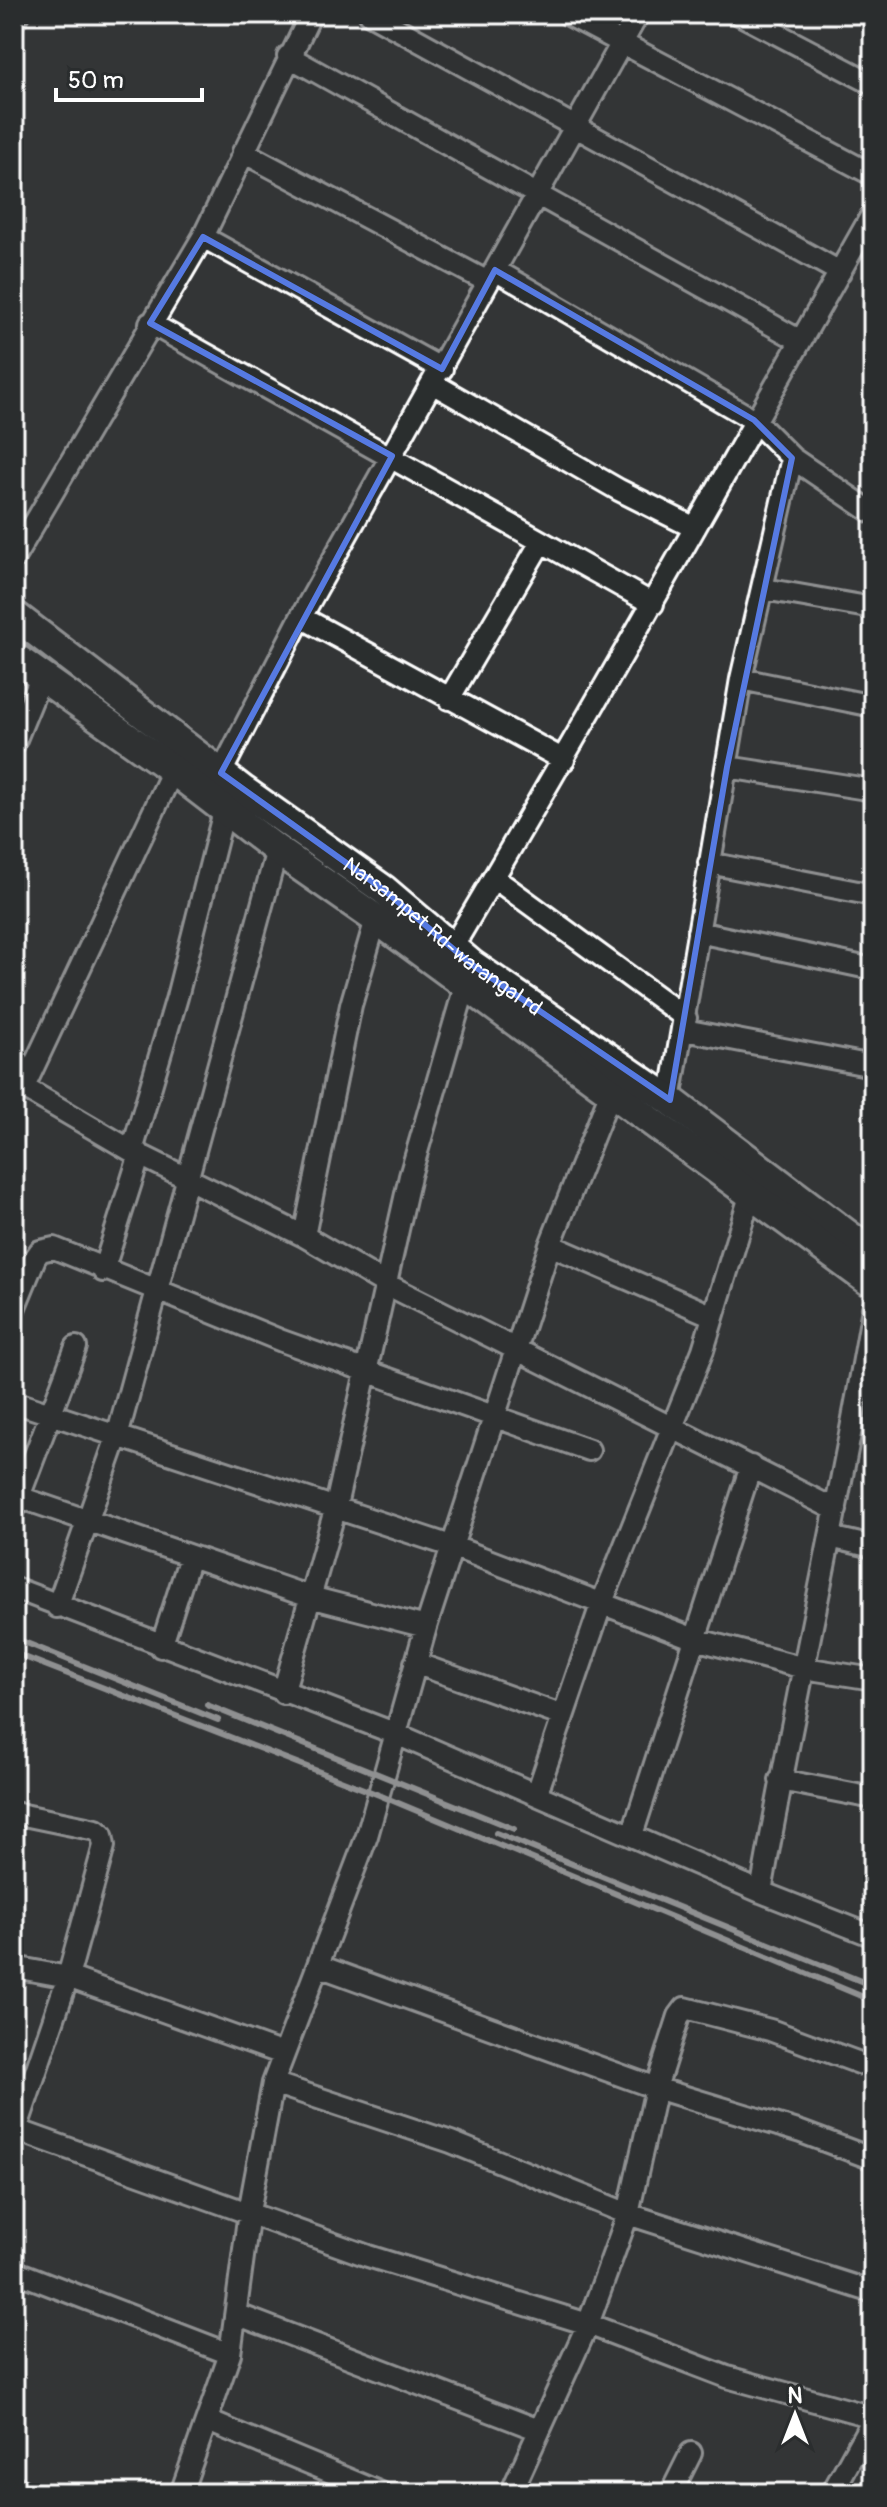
<svg xmlns="http://www.w3.org/2000/svg" width="887" height="2507" viewBox="0 0 887 2507" font-family="Pangolin,sans-serif">
<rect width="100%" height="100%" fill="#333536"/>
<filter id="ink" filterUnits="userSpaceOnUse"><feTurbulence type="fractalNoise" baseFrequency=".0125" numOctaves="2"/><feDisplacementMap in="SourceGraphic" scale="16" xChannelSelector="R" yChannelSelector="G"/><feConvolveMatrix kernelMatrix="1 2 1 2 8 2 1 2 1" color-interpolation-filters="sRGB"/></filter>
<g filter="url(#ink)">
<g fill="none" stroke-linecap="round" stroke-linejoin="round">
<defs>
<path id="minor" d="M370,14L840,272
M567,14L873,175
M739,14L873,84
M14,21L18,14
M288,56L799,340
M243,152L488,282
M203,237L442,369
M495,270L754,420L792,458L873,513
M150,323L653,604
M432,383L619,490L695,528
M14,558L203,237L311,14
M764,589L873,608
M301,617L564,760
M741,679L873,706
M449,699L541,542
M14,744L41,678
M727,767L873,790
M221,773L301,617L638,14
M709,863L873,895
M494,878L686,1018
M698,932L873,969
M452,948C596,705 734,459 873,213
M684,1030L873,1066
M14,1082L132,1151L304,1236L386,1284L836,1510
M24,1087L173,770
M670,1100L741,679L792,458
M132,1151L177,997L224,811
M304,1236L351,1005L376,919
M550,1245L713,1316
M103,1271L140,1154
M14,1309L35,1258L40,1251L54,1248L282,1341L589,1450
M14,1402L454,1547L695,1639L804,1668L873,1679
M19,1497L310,1597L426,1627L550,1245L610,1094
M14,1510L76,1347
M830,1537L873,1547
M14,1588L394,1733L761,1892L873,1936
M57,1607L117,1437L277,850
M161,1647L190,1557
M415,1663L563,1716
M283,1693L335,1510L410,1176L468,976
M780,1780L873,1798
M537,1793L601,1605L703,1350L750,1196
M14,1813L96,1830L102,1835L104,1846L68,1977L14,2136
M632,1835L751,1466
M761,1892C795,1696 840,1503 873,1308
M319,1966L656,2088L801,2132L873,2159
M14,1967L68,1977L283,2054
M273,2083L451,2142L628,2214L873,2292
M14,2129L368,2256L588,2324L727,2377L873,2417
M14,2271L230,2354L181,2493
M236,2314L539,2430
M230,2354L249,2212L273,2083L367,1836L426,1627
M208,2421L381,2493
M14,2486L25,2493
M511,2493L588,2324L628,2214L656,2088L679,2016L685,2008L770,2030L873,2068
M671,2493L691,2453
M832,2493L873,2419"/>
<g id="secondary">
<path id="s1" d="M14,615L244,791L384,890L471,964L670,1100L873,1254"/>
<path d="M14,657L173,770L277,850L376,919L873,1284"/>
</g>
</defs>
<use href="#minor" stroke="#fff" stroke-width="26"/>
<use href="#secondary" stroke="#fff" stroke-width="34"/>
<use href="#minor" stroke="#2a2d2e" stroke-width="20"/>
<use href="#secondary" stroke="#2a2d2e" stroke-width="28"/>
<path stroke="#fff" stroke-width="6" d="M14,1638L218,1720
M14,1653L379,1795L873,2001
M207,1705L514,1829
M496,1833L873,1986"/>
</g>
</g>
<path d="M0 0H887V2507H0ZM203,237L442,369L495,270L754,420L792,458L727,767L670,1100L471,964L384,890L221,773L392,456L150,323Z" fill="#333536" fill-opacity=".55" fill-rule="evenodd"/>
<path fill="none" stroke="#567ae2" stroke-width="6" stroke-linejoin="round" d="M203,237L442,369L495,270L754,420L792,458L727,767L670,1100L471,964L384,890L221,773L392,456L150,323Z"/>
<g text-anchor="middle" dominant-baseline="central" stroke-width="7" stroke-linejoin="round" paint-order="stroke">
<g font-size="22" fill="#fff" stroke="#2a2d2e">
<text stroke="none"><textPath href="#s1" startOffset="536">Narsampet Rd-warangal rd</textPath></text>
</g>
</g>
<rect width="887" height="2507" fill="none" stroke="#2a2d2e" stroke-width="48"/>
<rect x="24" y="24" width="839" height="2459" fill="none" stroke="#fff" stroke-width="3" filter="url(#ink)"/>
<g transform="translate(795 2415)" stroke="#2a2d2e" stroke-width="6" paint-order="stroke">
<path d="M0-6L14 30L0 20L-14 30Z" fill="#ffffff"/>
<text y="-12" font-size="22" font-weight="bold" text-anchor="middle" fill="#ffffff">N</text>
</g>
<path d="M56 88v12h146v-12" fill="none" stroke="#ffffff" stroke-width="4"/>
<text x="68" y="88" font-size="24" fill="#ffffff" stroke="#2a2d2e" stroke-width="6" paint-order="stroke">50 m</text>
</svg>
